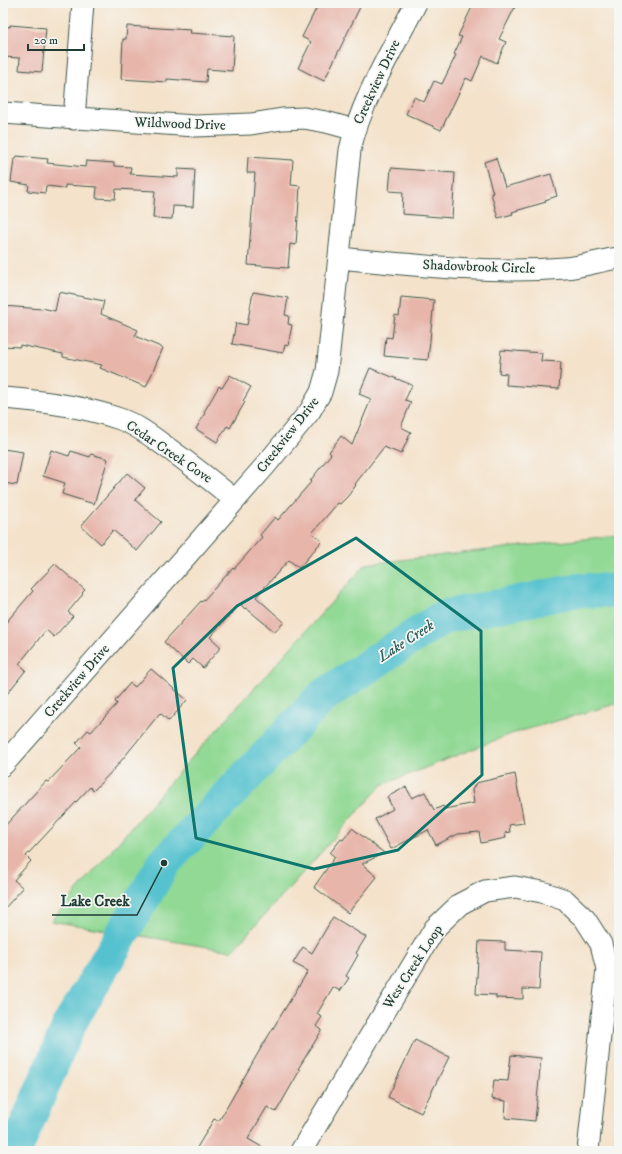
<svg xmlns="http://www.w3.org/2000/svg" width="622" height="1154" viewBox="0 0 622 1154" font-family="'IM FELL DW Pica',serif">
<rect width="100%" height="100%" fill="#f6f6f2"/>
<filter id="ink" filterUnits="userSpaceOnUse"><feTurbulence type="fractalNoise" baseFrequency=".025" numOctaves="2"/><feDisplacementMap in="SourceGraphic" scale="8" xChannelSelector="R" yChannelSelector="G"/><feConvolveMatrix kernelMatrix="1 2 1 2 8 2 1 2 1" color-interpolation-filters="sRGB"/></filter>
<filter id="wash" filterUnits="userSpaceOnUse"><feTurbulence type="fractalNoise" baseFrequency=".012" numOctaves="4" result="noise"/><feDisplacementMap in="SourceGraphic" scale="16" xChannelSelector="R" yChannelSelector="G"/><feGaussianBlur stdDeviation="0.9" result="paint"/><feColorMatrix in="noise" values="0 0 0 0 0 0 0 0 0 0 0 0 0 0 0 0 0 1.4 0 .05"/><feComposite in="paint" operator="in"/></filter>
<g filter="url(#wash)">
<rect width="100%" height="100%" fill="#f4e2ca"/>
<path fill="#91d994" stroke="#588b64" d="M619,535V703L511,734L382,785L232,951L51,921L178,773L366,564Z"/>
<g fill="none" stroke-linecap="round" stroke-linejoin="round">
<path stroke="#56c2cf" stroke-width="34" d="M15,1151L70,1023L164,863L323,696L443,617L579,590L619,591"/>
</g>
<g id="blocks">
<path fill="#e7b5aa" d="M319,3H362L324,81L298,68L311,42L302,37Z
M474,3H517L499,39L506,42L497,63L483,56L472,81L466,78L441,130L406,114L414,97L424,102L434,81L442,84L456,55L454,54L462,37L458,36Z
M10,25L46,28L42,72L19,70L20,58L3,57V26L10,27Z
M127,26L191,30L190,33L234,36L232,71L207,69L206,82L167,79V82L121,79L123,39H126Z
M17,156L48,159L47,163L85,167L86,161L114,163V166L131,167L130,174L178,177V169L195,170L193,207L173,206L172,219L153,218L155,191L116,189L115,199L96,198L97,187L65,185V188L46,186L45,193L28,191L29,185L11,182L14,159H16Z
M248,157L293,160L291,185L300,186L296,245L290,244L288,268L248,265L255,173H247Z
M496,158L505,187L551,174L557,196L545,200L546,202L512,212L513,214L498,218L491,193H493L484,162Z
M391,168L455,173L452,218L402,214L403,192L389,191Z
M59,292L104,301L101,314L138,330L135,336L163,348L146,387L100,368L102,365L63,357V354L20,345V347L3,346V306L42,309V308L55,311Z
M253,292L288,298L285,315L289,316L288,324L292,325L288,346L285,345L283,353L232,344L236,323L247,325Z
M401,297L434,300L428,360L384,356L386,337L392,338L395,315L399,316Z
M501,350L542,353L541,361L561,362L559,389L506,385L507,374L499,373Z
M370,368L412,385L405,400L411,402L401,427L411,432L401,454L384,447L355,484L356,485L348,496L340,504L338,503L312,533L322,541L299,568L289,560L256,597L284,622L275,632L246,608L245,609L240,604L210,637L221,647L203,668L193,659L188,664L164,642L201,601L202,602L233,568L234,569L262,537L260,535L275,517L278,520L311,482L310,481L331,454L329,452L341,436L352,445L371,399L359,394Z
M230,375L251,387L243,401L245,402L230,428L227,426L217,442L196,429L205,413L204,412L219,386L222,388Z
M3,449L23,452L17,485L3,483Z
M51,450L69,456L71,451L90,457L91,454L108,459L94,504L62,494L65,483L43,476Z
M127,473L145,488L135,500L161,522L137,551L113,530L101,544L81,526Z
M55,564L85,590L82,593L83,594L68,612L73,616L54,637L46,630L19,664L26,670L3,699V626L33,591L31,589Z
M151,669L187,700L169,721L160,713L116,767L93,791L90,787L26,856L31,861L14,880L23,888L3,910V828L46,781L48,782L81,747L76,743L88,730L91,732L117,704L115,701L130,683L135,687Z
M515,774L524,823L509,825L510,832L505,833L506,838L481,843L479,832L458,834L436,845L428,830L391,849L375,819L393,809L387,797L406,787L412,798L425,792L434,810L443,806L445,809L474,803L472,790L476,783Z
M352,828L384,853L362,864L377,877L348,913L314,887L335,857L330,853L341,839L343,840Z
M333,917L366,937L356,953L358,955L346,976L349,978L340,991L333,987L317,1014L322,1017L316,1026L322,1030L298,1069L300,1070L276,1112L267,1107L248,1139L269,1151H195L214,1119L219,1121L261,1048L308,971L293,963L303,947L312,953Z
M479,941L505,942V950L541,952L539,990L523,989V999L496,998V995L476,994Z
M415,1040L449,1057L421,1113L388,1097Z
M511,1055L541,1058L535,1121L505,1118L506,1101L492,1099L494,1080L508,1081Z"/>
</g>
</g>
<g filter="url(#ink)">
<use href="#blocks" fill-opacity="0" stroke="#3f564a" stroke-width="1"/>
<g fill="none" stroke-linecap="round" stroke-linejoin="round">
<defs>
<path id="street" d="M3,113L195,126L251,124L282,119L304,118L326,122L355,130
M74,119L83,3
M339,258C414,265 489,274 565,268C583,267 601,260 619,258
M3,398C43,401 83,406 120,419C137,425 151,436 165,446C189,463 212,481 235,500
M3,765L265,466L310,411L321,392L327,371L350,150C362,98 392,51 416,3
M301,1151L435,928L460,904L485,891L515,887L542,892L565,900L585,919L601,944L607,969L588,1151"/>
</defs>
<use href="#street" stroke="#3f564a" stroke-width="23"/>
<use href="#street" stroke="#fff" stroke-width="21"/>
</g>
</g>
<path fill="none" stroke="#0f766e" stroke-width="3" stroke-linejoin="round" d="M356,538L481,631L482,775L398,850L314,869L196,838L173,668L237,606Z"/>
<g text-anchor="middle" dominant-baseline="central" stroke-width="3.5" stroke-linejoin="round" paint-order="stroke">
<g font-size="14" fill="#1f3d34" stroke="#f6f6f2">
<text transform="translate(377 82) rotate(-65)">Creekview Drive</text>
<text transform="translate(180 124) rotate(2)">Wildwood Drive</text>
<text transform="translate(479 267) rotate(2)">Shadowbrook Circle</text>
<text transform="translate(288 435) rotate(-52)">Creekview Drive</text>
<text transform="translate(169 452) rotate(34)">Cedar Creek Cove</text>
<text transform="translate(77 681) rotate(-49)">Creekview Drive</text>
<text transform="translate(413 967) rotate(-57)">West Creek Loop</text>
</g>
<g font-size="15" font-style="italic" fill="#2d5e5b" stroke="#f6f6f2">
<text transform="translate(406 641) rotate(-33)">Lake Creek</text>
</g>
</g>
<path fill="none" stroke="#1f3d34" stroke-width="1.5" d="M164 863L137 915H52"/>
<circle fill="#1f3d34" stroke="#f6f6f2" stroke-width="1.5" cx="164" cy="863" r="4"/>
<g font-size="15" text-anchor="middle" font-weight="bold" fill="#1f3d34" stroke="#f6f6f2" stroke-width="3.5" stroke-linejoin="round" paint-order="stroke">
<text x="95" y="906">Lake Creek</text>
</g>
<rect width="622" height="1154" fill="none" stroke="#f6f6f2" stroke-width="16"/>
<path d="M28 44v6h56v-6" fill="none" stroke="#1f3d34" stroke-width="2"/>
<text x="34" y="44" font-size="12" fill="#1f3d34" stroke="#f6f6f2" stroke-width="3" paint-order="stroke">20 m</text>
</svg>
